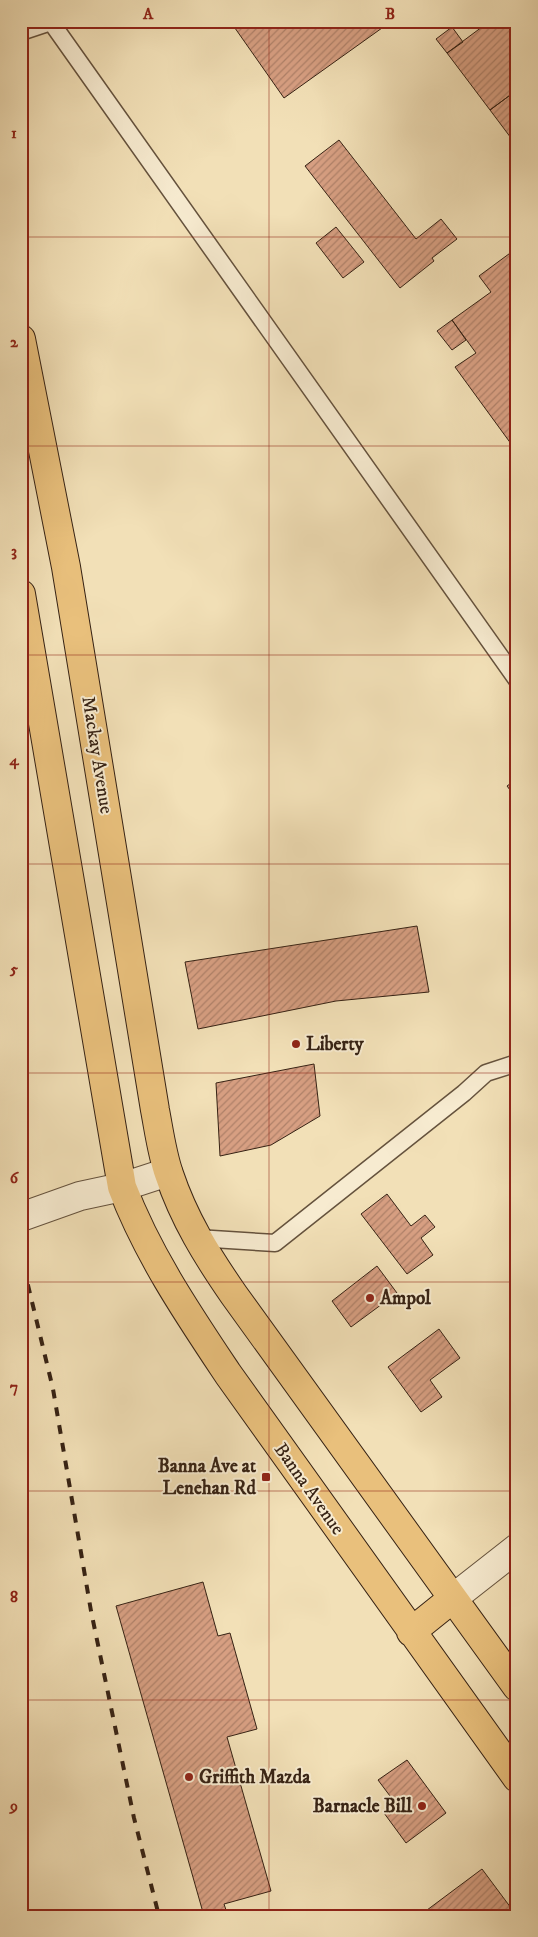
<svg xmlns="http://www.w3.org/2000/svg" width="538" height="1937" viewBox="0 0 538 1937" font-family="'IM FELL DW Pica',serif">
<defs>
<pattern id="building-hatch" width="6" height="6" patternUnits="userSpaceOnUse" patternTransform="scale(1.25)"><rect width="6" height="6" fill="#d79f82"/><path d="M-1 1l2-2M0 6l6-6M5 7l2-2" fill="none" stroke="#af8169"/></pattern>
</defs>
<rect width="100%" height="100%" fill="#f2e0b7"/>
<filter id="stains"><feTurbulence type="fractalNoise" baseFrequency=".004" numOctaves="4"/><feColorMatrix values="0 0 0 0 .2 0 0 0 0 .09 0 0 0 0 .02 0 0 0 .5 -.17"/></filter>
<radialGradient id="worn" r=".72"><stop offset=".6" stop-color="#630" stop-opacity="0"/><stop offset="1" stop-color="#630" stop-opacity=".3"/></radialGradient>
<path fill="url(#building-hatch)" stroke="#362214" d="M230,21H388L389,23L284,98Z
M490,21H515L517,24V90L490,110L447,53Z
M452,27L463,42L447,53L436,39Z
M517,90V146L490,110Z
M339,140L416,239L441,219L457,239L432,258L434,261L400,288L305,166Z
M336,227L364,262L343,278L316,243Z
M517,248V452L455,367L476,353L452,320L491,292L479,276Z
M452,320L466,340L452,350L437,331Z
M517,779V799L507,786Z
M417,926L429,992L336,1001L198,1029L185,962Z
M314,1064L320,1116L271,1145L220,1156L216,1083Z
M387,1194L411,1226L425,1215L435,1227L421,1238L433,1255L407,1274L361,1214Z
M377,1266L397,1293L351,1327L332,1301Z
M439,1329L460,1358L430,1380L442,1397L421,1412L388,1367Z
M203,1582L218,1636L230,1633L257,1729L227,1737L271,1891L224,1904L228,1916H204L116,1606Z
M407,1760L446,1813L406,1843L384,1813L396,1804L378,1780Z
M482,1869L517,1916H419Z"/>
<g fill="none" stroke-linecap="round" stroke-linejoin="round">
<defs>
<path id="service" d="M21,32L51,22L517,680
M197,1238L275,1243L464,1093L486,1073L517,1063"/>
<path id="minor" d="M21,1217L80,1196L122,1187L168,1172
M452,1599L517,1548"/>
<path id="primary" d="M21,339L66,567L155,1110C159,1131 162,1154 169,1174C184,1219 207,1256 234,1295L517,1687
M21,594L122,1187C148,1255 188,1314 228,1374L517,1778
M411,1632L452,1599"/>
</defs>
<use href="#service" stroke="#65523d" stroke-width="19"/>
<use href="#minor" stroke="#65523d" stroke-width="30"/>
<use href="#primary" stroke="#362214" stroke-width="30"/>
<use href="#service" stroke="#f7ebd0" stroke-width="16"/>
<use href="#minor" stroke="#f7ebd0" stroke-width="28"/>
<use href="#primary" stroke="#e9c07c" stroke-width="28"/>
<path stroke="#362214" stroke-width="4" stroke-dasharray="9 9" stroke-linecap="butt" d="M21,1213L26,1277L53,1389L91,1611L134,1818L159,1916"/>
</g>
<path fill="none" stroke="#8f2418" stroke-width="1" stroke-opacity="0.55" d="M269,21V1916M21,237H517M21,446H517M21,655H517M21,864H517M21,1073H517M21,1282H517M21,1491H517M21,1700H517"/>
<g fill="#8f2418" stroke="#f7ebd0" stroke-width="2">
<circle cx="296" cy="1044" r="5"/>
<circle cx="370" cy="1298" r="5"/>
<rect x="261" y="1472" width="10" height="10" rx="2.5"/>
<circle cx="189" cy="1777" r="5"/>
<circle cx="422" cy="1806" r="5"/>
</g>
<g text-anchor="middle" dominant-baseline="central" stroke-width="4" stroke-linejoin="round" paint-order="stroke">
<g font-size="19" fill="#362214" stroke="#f7ebd0">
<text transform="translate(97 755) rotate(81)">Mackay Avenue</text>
<text transform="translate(309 1489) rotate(55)">Banna Avenue</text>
</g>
<g font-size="19" font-weight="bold" fill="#362214" stroke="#f7ebd0" text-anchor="start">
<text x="306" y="1044">Liberty</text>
<text x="380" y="1298">Ampol</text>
<text x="256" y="1466" text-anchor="end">Banna Ave at<tspan x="256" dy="22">Lenehan Rd</tspan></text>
<text x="199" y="1777">Griffith Mazda</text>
<text x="412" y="1806" text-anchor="end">Barnacle Bill</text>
</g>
</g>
<rect width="538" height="1937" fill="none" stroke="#f2e0b7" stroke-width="55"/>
<rect x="28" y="28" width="482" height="1882" fill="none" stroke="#8f2418" stroke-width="2"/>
<g font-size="16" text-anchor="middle" font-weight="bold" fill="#8f2418">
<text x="148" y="19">A</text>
<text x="390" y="19">B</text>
<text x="14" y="138">1</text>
<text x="14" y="347">2</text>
<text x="14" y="556">3</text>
<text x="14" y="765">4</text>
<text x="14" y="974">5</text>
<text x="14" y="1183">6</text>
<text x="14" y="1392">7</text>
<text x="14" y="1602">8</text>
<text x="14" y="1811">9</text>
</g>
<rect width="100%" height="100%" filter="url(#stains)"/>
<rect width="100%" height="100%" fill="url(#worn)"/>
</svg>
